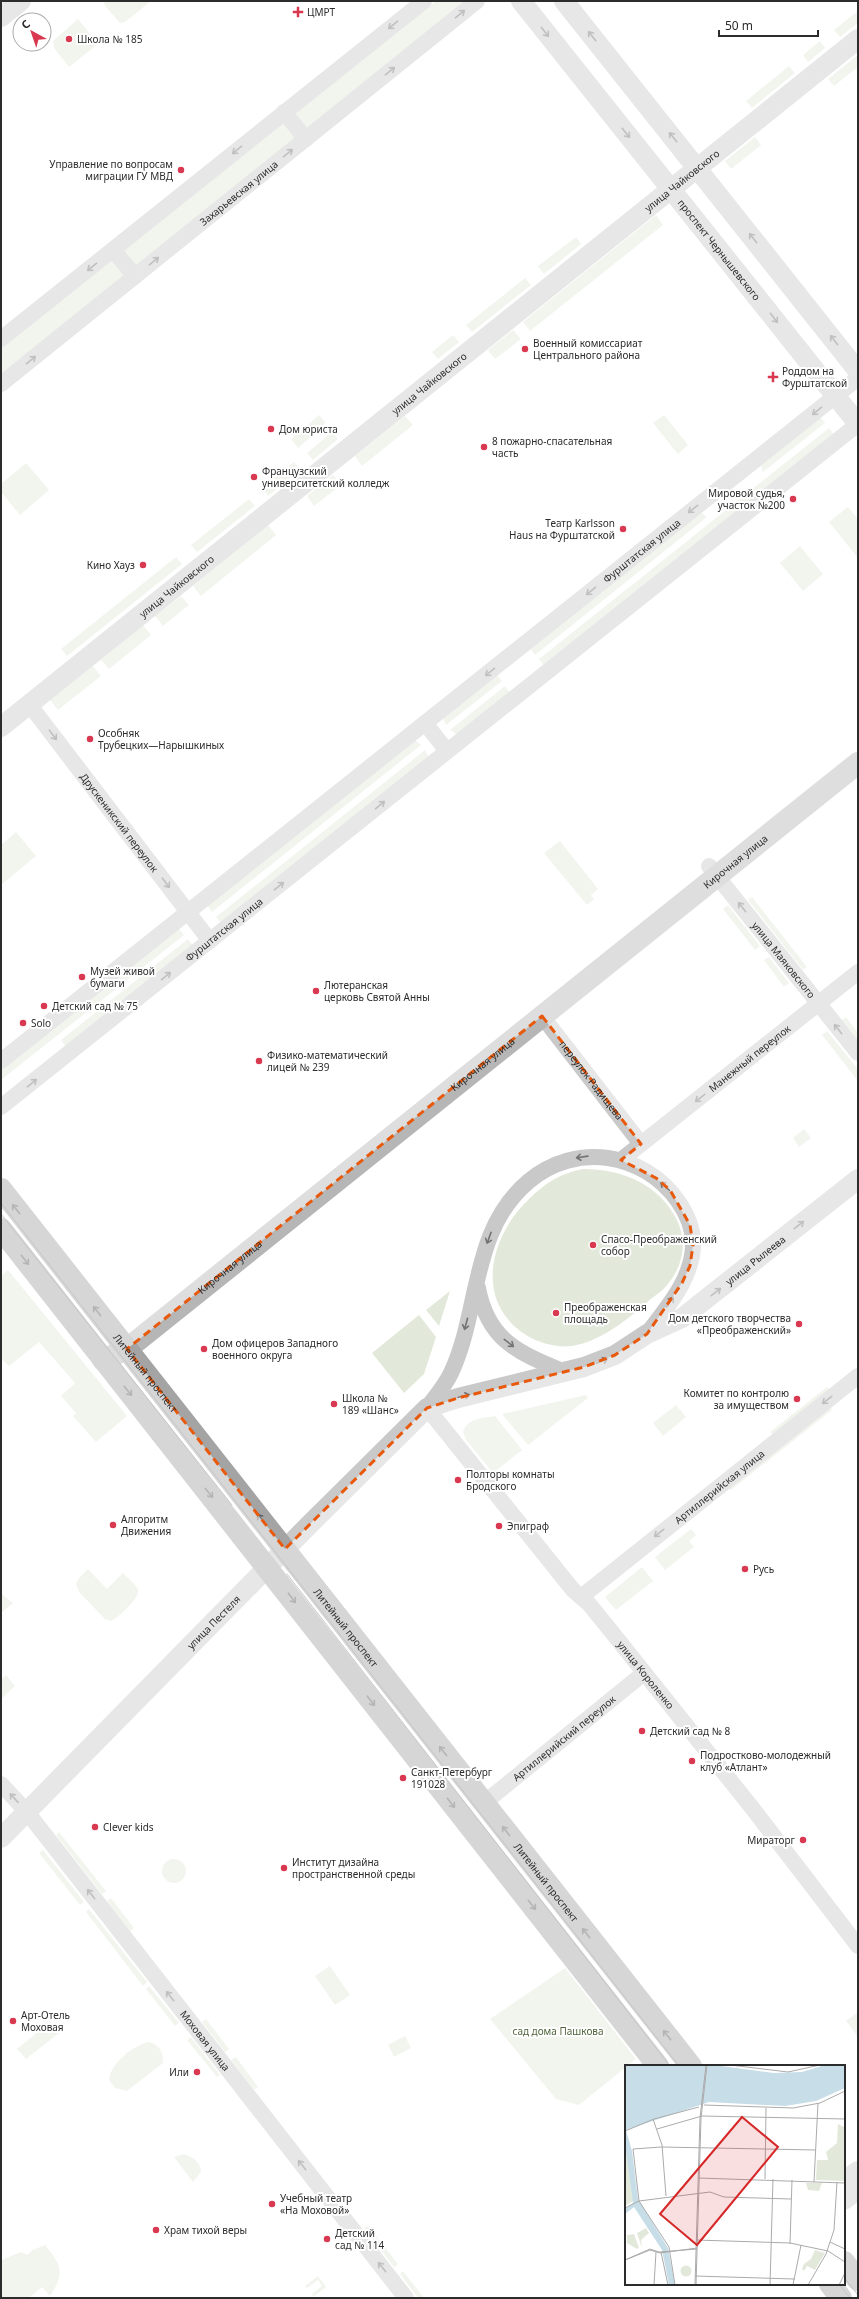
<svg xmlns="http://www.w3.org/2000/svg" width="859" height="2299" viewBox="0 0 859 2299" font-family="'Noto Sans',sans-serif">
<rect width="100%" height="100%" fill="#fff"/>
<path fill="#e3e9da" d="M104,1H151L125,22L120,23L105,6Z
M436,1H466L1,376V347Z
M858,11V23L840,37L834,30Z
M78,19L98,44L69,67L54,48L53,41Z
M820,41L825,48L808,62L803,55Z
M858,55V67L834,86L828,79Z
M789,66L795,73L752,108L746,101Z
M755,137L761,145L731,169L725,161Z
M656,215L663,225L530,331L523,322Z
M576,237L581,244L544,274L538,266Z
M525,278L531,285L472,332L466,325Z
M513,330L521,339L495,359L488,350Z
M453,335L459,342L438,359L432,352Z
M319,415L325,422L324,425L298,448L291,439Z
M664,415L688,445L678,454L653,423Z
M819,415L825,423L763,472L760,463Z
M405,416L413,425L362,466L355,456Z
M829,428L835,436L545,667L539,659Z
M332,432L338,439L313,460L307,453Z
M294,462L300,470L268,496L262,488Z
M26,463L49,490L20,515L1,492V484Z
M333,475L341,485L314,506L307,496Z
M249,499L255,506L197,552L191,545Z
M848,507L858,519V558L829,522Z
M699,511L707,517L535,655L529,647Z
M268,525L276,535L201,596L193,586Z
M800,546L823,574L803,591L780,563Z
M176,557L182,564L67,656L61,649Z
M181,596L189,605L163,626L155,616Z
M143,625L151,635L109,669L101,660Z
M93,666L101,676L58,710L50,700Z
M495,673L502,681L446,725L443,718Z
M505,686L511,694L457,735L450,730Z
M415,740L421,745L212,912L206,904Z
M425,750L429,757L222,924L216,917Z
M16,832L36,856L1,885V845Z
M560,841L598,889L591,895L594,899L587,905L544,853Z
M752,897L807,967L803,970L748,900Z
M728,905L760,946L755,950L723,909Z
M178,927L184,935L1,1080V1068Z
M188,939L194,947L67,1048L61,1040Z
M769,957L789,983L784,987L764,960Z
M846,1017L858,1033V1040L842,1020Z
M827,1031L858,1069V1081L822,1035Z
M804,1129L811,1138L799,1147L793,1138Z
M583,1169C622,1169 659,1184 677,1220C683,1233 685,1248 680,1262C677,1272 669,1285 660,1292C657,1295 648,1300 646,1304C645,1307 644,1308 640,1312L638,1310C619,1326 597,1342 572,1346C556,1348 539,1343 526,1335C473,1301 490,1236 529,1199C545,1183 561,1173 583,1169Z
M8,1270L127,1416L96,1442L73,1416L76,1413L61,1396L75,1383L39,1342L9,1366L1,1358V1276Z
M450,1291L439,1326L426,1310Z
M419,1315L436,1337L424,1374L404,1393L372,1353Z
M827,1387L830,1390L773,1435L770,1432Z
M586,1395L588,1398L528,1445L502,1414Z
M676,1405L686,1417L663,1436L653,1423Z
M830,1407L832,1410L731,1490L728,1487Z
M495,1416L522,1450L493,1473L466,1440L463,1432C467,1418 483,1418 495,1416Z
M691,1529L696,1535L689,1541L694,1547L665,1570L655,1557Z
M642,1567L653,1581L616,1610L605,1597Z
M88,1569L107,1589L123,1573C128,1578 136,1584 138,1590C140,1598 118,1618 111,1621L105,1619L79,1592L76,1584L79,1578Z
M2,1594L13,1603L1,1613V1594Z
M6,1675L15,1686L1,1699V1680Z
M59,1832L106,1891L102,1894L56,1835Z
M43,1850L84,1902L80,1905L39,1853Z
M162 1871a12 12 0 1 1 24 0a12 12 0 1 1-24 0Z
M111,1898L134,1928L130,1931L107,1901Z
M89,1909L147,1982L143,1986L86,1912Z
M330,1966L350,1995L335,2005L315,1976Z
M565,1968L636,2059L579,2105L556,2099L490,2019Z
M149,1986L179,2023L175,2026L146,1989Z
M858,2012V2037L846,2021Z
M206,2019L229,2049L225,2052L202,2022Z
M50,2022L59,2033L26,2059L17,2049Z
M405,2036L411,2048L394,2057L388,2045Z
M191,2037L220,2075L217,2077L187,2040Z
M149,2042C160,2045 163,2052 163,2063L127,2091L115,2088L109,2080C110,2064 133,2045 149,2042Z
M236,2057L258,2087L254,2090L231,2060Z
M183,2154C192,2156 201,2162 201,2172L193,2182L174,2157Z
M368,2226L398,2264L394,2267L364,2228Z
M45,2245C62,2265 65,2274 50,2296L42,2287L29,2298H1V2260L21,2252L27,2255L33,2250Z
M403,2271L424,2298H418L400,2274Z
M318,2276L326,2287L313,2297L312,2294L322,2286L318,2280L307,2288L305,2286Z"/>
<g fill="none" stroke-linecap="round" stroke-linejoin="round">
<g stroke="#c9c9c9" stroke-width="16">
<path d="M284,112L306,139"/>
<path d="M113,250L135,276"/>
<path d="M1,339L424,1"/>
<path id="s1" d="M1,384L477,1"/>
<path id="s2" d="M29,704L210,941"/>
<path d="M425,723L447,751"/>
<path id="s3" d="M709,866L858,1053"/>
<path id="s4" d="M542,1016L641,1144"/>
<path id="s5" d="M1,1061L858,378"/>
<path id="s6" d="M1,1107L858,424"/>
<path id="s7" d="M621,1160L858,972"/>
<path d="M478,1288C488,1341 519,1353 565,1372"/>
<path id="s8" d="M647,1334C667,1307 691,1281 693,1247C694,1231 687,1214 678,1201C643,1152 576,1142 529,1181C470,1230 481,1309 451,1373C445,1386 435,1397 427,1408L573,1590L589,1604L611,1631L753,1809L858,1946"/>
<path id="s9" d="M581,1597L858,1376"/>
<path id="s10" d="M1,1784L27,1812L406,2298"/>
<path id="s11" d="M484,1803L644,1673"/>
</g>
<g stroke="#c9c9c9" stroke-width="20">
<path id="s12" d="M521,1L858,424"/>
<path d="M564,1L858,371"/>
<path d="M1,17L21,1"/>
<path id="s13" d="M1,727L858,39"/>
<path id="s14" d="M1,1838L308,1526L427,1408L458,1398L584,1367L615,1355L647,1334L682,1318L858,1179"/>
<path d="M844,2181L858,2171"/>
<path d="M844,2200L858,2189"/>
</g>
<path stroke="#b6b6b6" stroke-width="22" id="s15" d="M103,1360L127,1349L142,1337L858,763"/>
<g stroke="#a4a4a4" stroke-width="22">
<path id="s16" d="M1,1189L691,2066"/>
<path d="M1,1229L658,2066"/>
<path d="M844,2262L858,2280"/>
<path d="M830,2284L841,2298"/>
</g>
<path stroke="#818181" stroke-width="1" d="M1,1203L679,2066
M1,1214L232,1505
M287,1574L670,2066
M844,2277L858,2295
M839,2284L850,2298"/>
</g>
<defs><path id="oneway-shaft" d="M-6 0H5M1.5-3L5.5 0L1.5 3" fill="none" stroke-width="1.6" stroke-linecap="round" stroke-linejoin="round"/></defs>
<g stroke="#737373">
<use href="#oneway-shaft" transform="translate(460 14) rotate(-39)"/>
<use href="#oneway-shaft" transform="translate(393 25) rotate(141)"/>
<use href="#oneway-shaft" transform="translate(545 32) rotate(52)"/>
<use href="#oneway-shaft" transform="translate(592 36) rotate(-129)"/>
<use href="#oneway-shaft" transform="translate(390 71) rotate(-39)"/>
<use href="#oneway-shaft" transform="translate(626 133) rotate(51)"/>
<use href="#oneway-shaft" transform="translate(673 137) rotate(-129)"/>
<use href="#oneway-shaft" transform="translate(237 150) rotate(141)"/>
<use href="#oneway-shaft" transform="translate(288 153) rotate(-39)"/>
<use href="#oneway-shaft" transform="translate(753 238) rotate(-128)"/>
<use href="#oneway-shaft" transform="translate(154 261) rotate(-39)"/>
<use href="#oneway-shaft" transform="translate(92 267) rotate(141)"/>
<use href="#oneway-shaft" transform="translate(774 318) rotate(52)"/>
<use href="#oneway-shaft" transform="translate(834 340) rotate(-128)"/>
<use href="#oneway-shaft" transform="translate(31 360) rotate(-39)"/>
<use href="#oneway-shaft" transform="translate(817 411) rotate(141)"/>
<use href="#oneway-shaft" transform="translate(693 509) rotate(142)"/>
<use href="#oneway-shaft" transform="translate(591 591) rotate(141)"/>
<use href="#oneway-shaft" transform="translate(490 672) rotate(141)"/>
<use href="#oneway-shaft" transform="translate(53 735) rotate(53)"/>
<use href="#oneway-shaft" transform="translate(380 805) rotate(-39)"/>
<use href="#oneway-shaft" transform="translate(166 883) rotate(53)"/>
<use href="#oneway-shaft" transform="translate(279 886) rotate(-39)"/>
<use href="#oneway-shaft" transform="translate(742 907) rotate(-128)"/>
<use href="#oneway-shaft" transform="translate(166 976) rotate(-39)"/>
<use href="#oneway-shaft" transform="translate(838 1029) rotate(-128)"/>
<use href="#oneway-shaft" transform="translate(32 1083) rotate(-39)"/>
<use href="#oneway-shaft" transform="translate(700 1098) rotate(142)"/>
<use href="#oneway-shaft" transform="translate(582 1157) rotate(172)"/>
<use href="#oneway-shaft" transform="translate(665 1186) rotate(-137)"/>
<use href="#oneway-shaft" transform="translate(799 1225) rotate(-38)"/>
<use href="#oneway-shaft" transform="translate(489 1238) rotate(110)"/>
<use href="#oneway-shaft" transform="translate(716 1292) rotate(-38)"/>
<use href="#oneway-shaft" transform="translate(670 1302) rotate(-56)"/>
<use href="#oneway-shaft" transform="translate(466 1324) rotate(105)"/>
<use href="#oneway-shaft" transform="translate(509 1343) rotate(38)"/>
<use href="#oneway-shaft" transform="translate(602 1361) rotate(-22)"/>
<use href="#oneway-shaft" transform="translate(464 1396) rotate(-14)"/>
<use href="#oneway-shaft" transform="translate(827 1400) rotate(142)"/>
<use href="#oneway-shaft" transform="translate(659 1533) rotate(142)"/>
<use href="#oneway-shaft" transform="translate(14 1798) rotate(-133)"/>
<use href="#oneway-shaft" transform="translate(91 1894) rotate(-128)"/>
<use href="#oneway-shaft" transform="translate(170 1996) rotate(-128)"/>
<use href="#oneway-shaft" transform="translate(302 2165) rotate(-128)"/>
<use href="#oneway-shaft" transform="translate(382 2267) rotate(-128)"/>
</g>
<g stroke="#5c5c5c">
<use href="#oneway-shaft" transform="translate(16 1209) rotate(-128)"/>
<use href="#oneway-shaft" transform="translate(25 1260) rotate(52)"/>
<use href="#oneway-shaft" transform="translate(97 1311) rotate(-128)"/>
<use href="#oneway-shaft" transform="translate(128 1391) rotate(51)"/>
<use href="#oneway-shaft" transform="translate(209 1493) rotate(51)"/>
<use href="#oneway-shaft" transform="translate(261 1519) rotate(-128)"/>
<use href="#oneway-shaft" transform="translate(292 1598) rotate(53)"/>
<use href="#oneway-shaft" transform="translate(371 1701) rotate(53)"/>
<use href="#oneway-shaft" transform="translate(443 1751) rotate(-128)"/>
<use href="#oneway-shaft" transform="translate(451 1803) rotate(52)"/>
<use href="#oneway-shaft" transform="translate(506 1831) rotate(-128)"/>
<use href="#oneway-shaft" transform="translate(532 1905) rotate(52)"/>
<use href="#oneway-shaft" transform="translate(586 1933) rotate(-128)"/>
<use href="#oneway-shaft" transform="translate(667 2035) rotate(-128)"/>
</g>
<path d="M0 0H859V2299H0ZM542,1016L641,1144L621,1160L656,1178L670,1190L690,1225L693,1245L690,1266L682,1283L647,1334L615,1355L584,1367L458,1398L427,1408L285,1549L127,1349Z" fill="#fff" fill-opacity=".55" fill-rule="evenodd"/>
<path fill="none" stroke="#e8590c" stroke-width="3" stroke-dasharray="8 5" stroke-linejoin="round" d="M542,1016L641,1144L621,1160L656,1178L670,1190L690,1225L693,1245L690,1266L682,1283L647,1334L615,1355L584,1367L458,1398L427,1408L285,1549L127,1349Z"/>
<g fill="#d93851" stroke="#fff" stroke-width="1.5">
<path d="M296 6h4v4h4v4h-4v4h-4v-4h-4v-4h4z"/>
<circle cx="69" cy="39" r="4"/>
<circle cx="181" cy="170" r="4"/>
<circle cx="525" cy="349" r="4"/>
<path d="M771 371h4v4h4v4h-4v4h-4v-4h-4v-4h4z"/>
<circle cx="271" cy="429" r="4"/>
<circle cx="484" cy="447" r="4"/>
<circle cx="254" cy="477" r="4"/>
<circle cx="793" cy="499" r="4"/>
<circle cx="623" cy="529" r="4"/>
<circle cx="143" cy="565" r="4"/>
<circle cx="90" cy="739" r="4"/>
<circle cx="82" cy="977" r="4"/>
<circle cx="316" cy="991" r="4"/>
<circle cx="44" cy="1006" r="4"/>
<circle cx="23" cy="1023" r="4"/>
<circle cx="259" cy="1061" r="4"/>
<circle cx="593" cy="1245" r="4"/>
<circle cx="556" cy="1313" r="4"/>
<circle cx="799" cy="1324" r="4"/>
<circle cx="204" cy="1349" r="4"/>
<circle cx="797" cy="1399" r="4"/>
<circle cx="334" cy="1404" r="4"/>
<circle cx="458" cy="1480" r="4"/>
<circle cx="113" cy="1525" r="4"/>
<circle cx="499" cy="1526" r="4"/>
<circle cx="745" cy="1569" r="4"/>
<circle cx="642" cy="1731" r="4"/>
<circle cx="692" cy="1761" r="4"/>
<circle cx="403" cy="1778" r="4"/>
<circle cx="95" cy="1827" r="4"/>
<circle cx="803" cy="1840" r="4"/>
<circle cx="284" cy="1868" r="4"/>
<circle cx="13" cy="2021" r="4"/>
<circle cx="197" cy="2072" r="4"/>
<circle cx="272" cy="2204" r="4"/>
<circle cx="156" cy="2230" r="4"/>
<circle cx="327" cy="2239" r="4"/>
</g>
<g text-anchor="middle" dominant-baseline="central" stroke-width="4" stroke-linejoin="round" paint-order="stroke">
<g font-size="10" fill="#2c2c2c" stroke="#fff" text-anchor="start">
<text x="307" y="12">ЦМРТ</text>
<text x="77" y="39">Школа № 185</text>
<text x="173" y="164" text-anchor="end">Управление по вопросам<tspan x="173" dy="12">миграции ГУ МВД</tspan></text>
<text x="533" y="343">Военный комиссариат<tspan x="533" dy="12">Центрального района</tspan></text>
<text x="782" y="371">Роддом на<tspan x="782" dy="12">Фурштатской</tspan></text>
<text x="279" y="429">Дом юриста</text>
<text x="492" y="441">8 пожарно-спасательная<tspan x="492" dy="12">часть</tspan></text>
<text x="262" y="471">Французский<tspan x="262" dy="12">университетский колледж</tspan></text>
<text x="785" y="493" text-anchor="end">Мировой судья,<tspan x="785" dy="12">участок №200</tspan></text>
<text x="615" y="523" text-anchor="end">Театр Karlsson<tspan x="615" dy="12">Haus на Фурштатской</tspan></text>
<text x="135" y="565" text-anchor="end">Кино Хауз</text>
<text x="98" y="733">Особняк<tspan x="98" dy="12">Трубецких—Нарышкиных</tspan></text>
<text x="90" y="971">Музей живой<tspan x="90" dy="12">бумаги</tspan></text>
<text x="324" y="985">Лютеранская<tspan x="324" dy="12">церковь Святой Анны</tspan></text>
<text x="52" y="1006">Детский сад № 75</text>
<text x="31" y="1023">Solo</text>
<text x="267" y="1055">Физико-математический<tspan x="267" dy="12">лицей № 239</tspan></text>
<text x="601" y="1239">Спасо-Преображенский<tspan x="601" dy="12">собор</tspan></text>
<text x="564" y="1307">Преображенская<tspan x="564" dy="12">площадь</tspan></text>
<text x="791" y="1318" text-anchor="end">Дом детского творчества<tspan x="791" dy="12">«Преображенский»</tspan></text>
<text x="212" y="1343">Дом офицеров Западного<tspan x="212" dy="12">военного округа</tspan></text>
<text x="789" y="1393" text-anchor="end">Комитет по контролю<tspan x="789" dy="12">за имуществом</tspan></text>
<text x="342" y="1398">Школа №<tspan x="342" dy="12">189 «Шанс»</tspan></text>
<text x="466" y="1474">Полторы комнаты<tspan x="466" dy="12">Бродского</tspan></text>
<text x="121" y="1519">Алгоритм<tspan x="121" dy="12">Движения</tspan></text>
<text x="507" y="1526">Эпиграф</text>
<text x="753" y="1569">Русь</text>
<text x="650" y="1731">Детский сад № 8</text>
<text x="700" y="1755">Подростково-молодежный<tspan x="700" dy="12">клуб «Атлант»</tspan></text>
<text x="411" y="1772">Санкт-Петербург<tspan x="411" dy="12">191028</tspan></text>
<text x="103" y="1827">Clever kids</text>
<text x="795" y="1840" text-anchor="end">Мираторг</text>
<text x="292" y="1862">Институт дизайна<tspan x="292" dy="12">пространственной среды</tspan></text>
<text x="21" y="2015">Арт-Отель<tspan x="21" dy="12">Моховая</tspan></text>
<text x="189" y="2072" text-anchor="end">Или</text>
<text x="280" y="2198">Учебный театр<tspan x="280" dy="12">«На Моховой»</tspan></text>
<text x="164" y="2230">Храм тихой веры</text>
<text x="335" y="2233">Детский<tspan x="335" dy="12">сад № 114</tspan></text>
</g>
<g font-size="10" fill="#2c2c2c" stroke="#fff">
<text stroke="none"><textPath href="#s13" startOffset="873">улица Чайковского</textPath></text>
<text stroke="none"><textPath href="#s1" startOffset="305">Захарьевская улица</textPath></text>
<text stroke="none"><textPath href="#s12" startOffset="318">проспект Чернышевского</textPath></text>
<text stroke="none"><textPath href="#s13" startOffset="549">улица Чайковского</textPath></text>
<text stroke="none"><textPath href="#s5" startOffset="819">Фурштатская улица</textPath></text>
<text stroke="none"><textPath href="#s13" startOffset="225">улица Чайковского</textPath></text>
<text stroke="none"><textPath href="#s2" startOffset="149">Друскеникский переулок</textPath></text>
<text stroke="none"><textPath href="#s15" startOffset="806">Кирочная улица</textPath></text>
<text stroke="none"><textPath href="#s6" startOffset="285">Фурштатская улица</textPath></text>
<text stroke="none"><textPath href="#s3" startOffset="120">улица Маяковского</textPath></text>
<text stroke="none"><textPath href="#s7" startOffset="164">Манежный переулок</textPath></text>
<text stroke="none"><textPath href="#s15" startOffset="482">Кирочная улица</textPath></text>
<text stroke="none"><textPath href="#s4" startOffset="81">переулок Радищева</textPath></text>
<text stroke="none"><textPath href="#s14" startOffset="971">улица Рылеева</textPath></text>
<text stroke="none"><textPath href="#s15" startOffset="158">Кирочная улица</textPath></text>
<text stroke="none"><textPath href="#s16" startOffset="234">Литейный проспект</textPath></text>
<text stroke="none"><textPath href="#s9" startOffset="177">Артиллерийская улица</textPath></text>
<text stroke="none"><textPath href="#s14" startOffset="303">улица Пестеля</textPath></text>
<text stroke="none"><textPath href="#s16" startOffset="558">Литейный проспект</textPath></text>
<text stroke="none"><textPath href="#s8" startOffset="917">улица Короленко</textPath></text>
<text stroke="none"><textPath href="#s11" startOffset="103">Артиллерийский переулок</textPath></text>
<text stroke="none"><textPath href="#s16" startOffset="882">Литейный проспект</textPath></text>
<text stroke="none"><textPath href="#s10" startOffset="328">Моховая улица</textPath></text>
</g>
<g font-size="10" fill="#52643d" stroke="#fff">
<text x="558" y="2031">сад дома Пашкова</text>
</g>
</g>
<g transform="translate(625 2065)">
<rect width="220" height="220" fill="#fff"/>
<path d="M213,59L219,62L220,65V116L191,115L192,95H203L201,87L212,78ZM0,79L5,99L8,136L0,141ZM181,118H197L194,126L183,125ZM21,163L24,168L16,175L17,183L12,168ZM9,169L14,183L12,184L2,178V170ZM190,185L200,188L190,205L182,201L179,206L177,204L179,199L186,194ZM55.5 206a5.5 5.5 0 1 1 11 0a5.5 5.5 0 1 1-11 0Z" fill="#e3e9da"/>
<path d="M0,0H89L149,8L177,7L200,0H220V23L191,36L160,41L84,37L1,65L7,86L13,134L43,183L50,220H44L37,185L9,142L0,149V144L8,138L0,79Z" fill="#c7dee8"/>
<path fill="none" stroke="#c7dee8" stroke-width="2" d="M82,15L104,13L112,4L114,12L120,17L164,21L197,14L220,4M0,48L50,25L79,15"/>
<path fill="none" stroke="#ababab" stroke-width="1" d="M105,0L163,7L195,0M79,40L168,43L195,38L220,26M28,54L37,80L41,131M32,64L77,51L220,54M0,66L29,54L74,42M73,113L220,118M140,114L141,43M189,117L193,38M166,134L99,132L85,127L14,136L8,84L36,82L191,85M14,136L44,182L50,220M0,143L14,136M0,169V187M0,170V185M71,175L165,178L203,186L220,197M205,177L220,184M165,179L167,115M36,187L43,220M0,195L25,184L34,187L72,184M0,195L25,185L35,188L72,183M70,211L169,214L168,220M169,215L176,180M29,220L31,187M70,220L75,53L81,0M71,220L76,53L82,0M145,220L148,114M183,220L201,189L209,165L212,117M214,220L220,208"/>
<path fill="#d62828" fill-opacity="0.15" stroke="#d62828" stroke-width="2" d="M117,52L153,82L72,180L35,149Z"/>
<rect width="220" height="220" fill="none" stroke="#2c2c2c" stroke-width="2"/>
</g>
<rect width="859" height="2299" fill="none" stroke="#2c2c2c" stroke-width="4"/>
<g transform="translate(32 32) rotate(320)"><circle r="19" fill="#ffffff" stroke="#ababab"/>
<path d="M0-3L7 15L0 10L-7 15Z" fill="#d93851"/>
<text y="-6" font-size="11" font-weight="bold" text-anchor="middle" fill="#2c2c2c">С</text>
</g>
<path d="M719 30v6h99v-6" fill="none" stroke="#2c2c2c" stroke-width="2"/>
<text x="725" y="30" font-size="12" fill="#2c2c2c" stroke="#ffffff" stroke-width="3" paint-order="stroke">50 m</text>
</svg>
